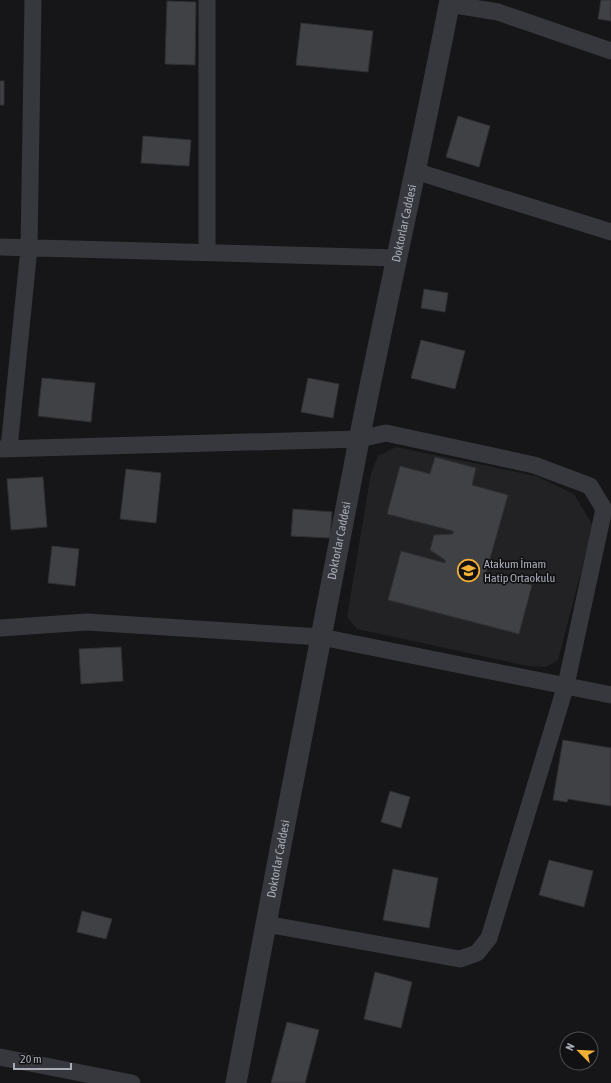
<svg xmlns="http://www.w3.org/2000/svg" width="611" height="1083" viewBox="0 0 611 1083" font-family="'Asap Condensed',sans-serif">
<rect width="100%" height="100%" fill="#161618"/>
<path fill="#222225" d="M396,447L536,476L574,494L593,526L558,660L546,667L528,666L357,629L347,617L371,473L378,456Z"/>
<path fill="#404145" stroke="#303034" d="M601,0H611V21L598,19Z
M167,1L196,2L195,65L165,64Z
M301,23L373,31L368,72L296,65Z
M0,81H4V105H0Z
M458,116L490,126L479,167L446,157Z
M143,136L191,140L189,166L141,163Z
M424,289L448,293L445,312L421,308Z
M421,340L465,351L455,389L411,378Z
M42,378L95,383L91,422L38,416Z
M308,378L339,384L333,418L301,412Z
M435,457L476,468L472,485L508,495L486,573L532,585L519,634L388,600L401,551L445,563V560L430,550L434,535L453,534V531L387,514L400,466L430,474Z
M126,469L161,473L156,523L120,519Z
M43,477L47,527L11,530L7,479Z
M293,509L332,512L330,538L291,536Z
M52,546L79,549L75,586L48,583Z
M121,647L123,681L81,684L79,649Z
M563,740L611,748V806L568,799L567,802L553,800Z
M390,791L410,797L401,828L381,822Z
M549,860L593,871L584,907L539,895Z
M393,869L438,878L429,928L383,920Z
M82,911L112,919L106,939L77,932Z
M375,972L412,982L401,1028L364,1019Z
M287,1022L319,1030L305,1083H271Z"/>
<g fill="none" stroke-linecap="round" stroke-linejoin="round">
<path stroke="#37383d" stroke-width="17" d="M449,4L498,12L611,51
M415,171L611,232
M0,247L396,258
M207,252V0
M9,448L29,248L33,0
M0,449L359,439L386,433L534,465L590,486L604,509L566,685L489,938L477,953L460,959L266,924
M0,628L87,622L321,637L611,695
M0,1057L132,1083"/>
<path stroke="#37383d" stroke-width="21" id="s1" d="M236,1083C277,867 317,650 360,435C389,290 422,145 450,0"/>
</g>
<defs>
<symbol id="school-ring" viewBox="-11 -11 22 22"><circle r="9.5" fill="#111113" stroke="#f2b134" stroke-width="1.5"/><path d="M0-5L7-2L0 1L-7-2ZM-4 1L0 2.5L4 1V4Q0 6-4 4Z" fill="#f2b134"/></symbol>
</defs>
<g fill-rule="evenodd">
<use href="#school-ring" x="456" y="558" width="25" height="25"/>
</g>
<g text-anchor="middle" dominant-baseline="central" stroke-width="3.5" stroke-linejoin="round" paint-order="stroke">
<g font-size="12" fill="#a8adb8" stroke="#111113">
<text stroke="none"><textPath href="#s1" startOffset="876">Doktorlar Caddesi</textPath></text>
<text stroke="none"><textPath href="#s1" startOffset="552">Doktorlar Caddesi</textPath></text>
<text stroke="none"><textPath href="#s1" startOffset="228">Doktorlar Caddesi</textPath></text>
</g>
<g font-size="12" fill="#a8adb8" stroke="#111113" text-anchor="start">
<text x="484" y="564">Atakum İmam<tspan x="484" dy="14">Hatip Ortaokulu</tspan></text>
</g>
</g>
<g transform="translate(579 1051) rotate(294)"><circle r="19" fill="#111113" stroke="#4d4f55"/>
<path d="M0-3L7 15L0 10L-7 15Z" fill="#f2b134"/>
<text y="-6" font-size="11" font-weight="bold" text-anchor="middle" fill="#a8adb8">N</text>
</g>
<path d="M14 1063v6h57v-6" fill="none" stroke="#a8adb8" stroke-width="2"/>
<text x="20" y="1063" font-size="12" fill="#a8adb8" stroke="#111113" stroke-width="3" paint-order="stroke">20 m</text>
</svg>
